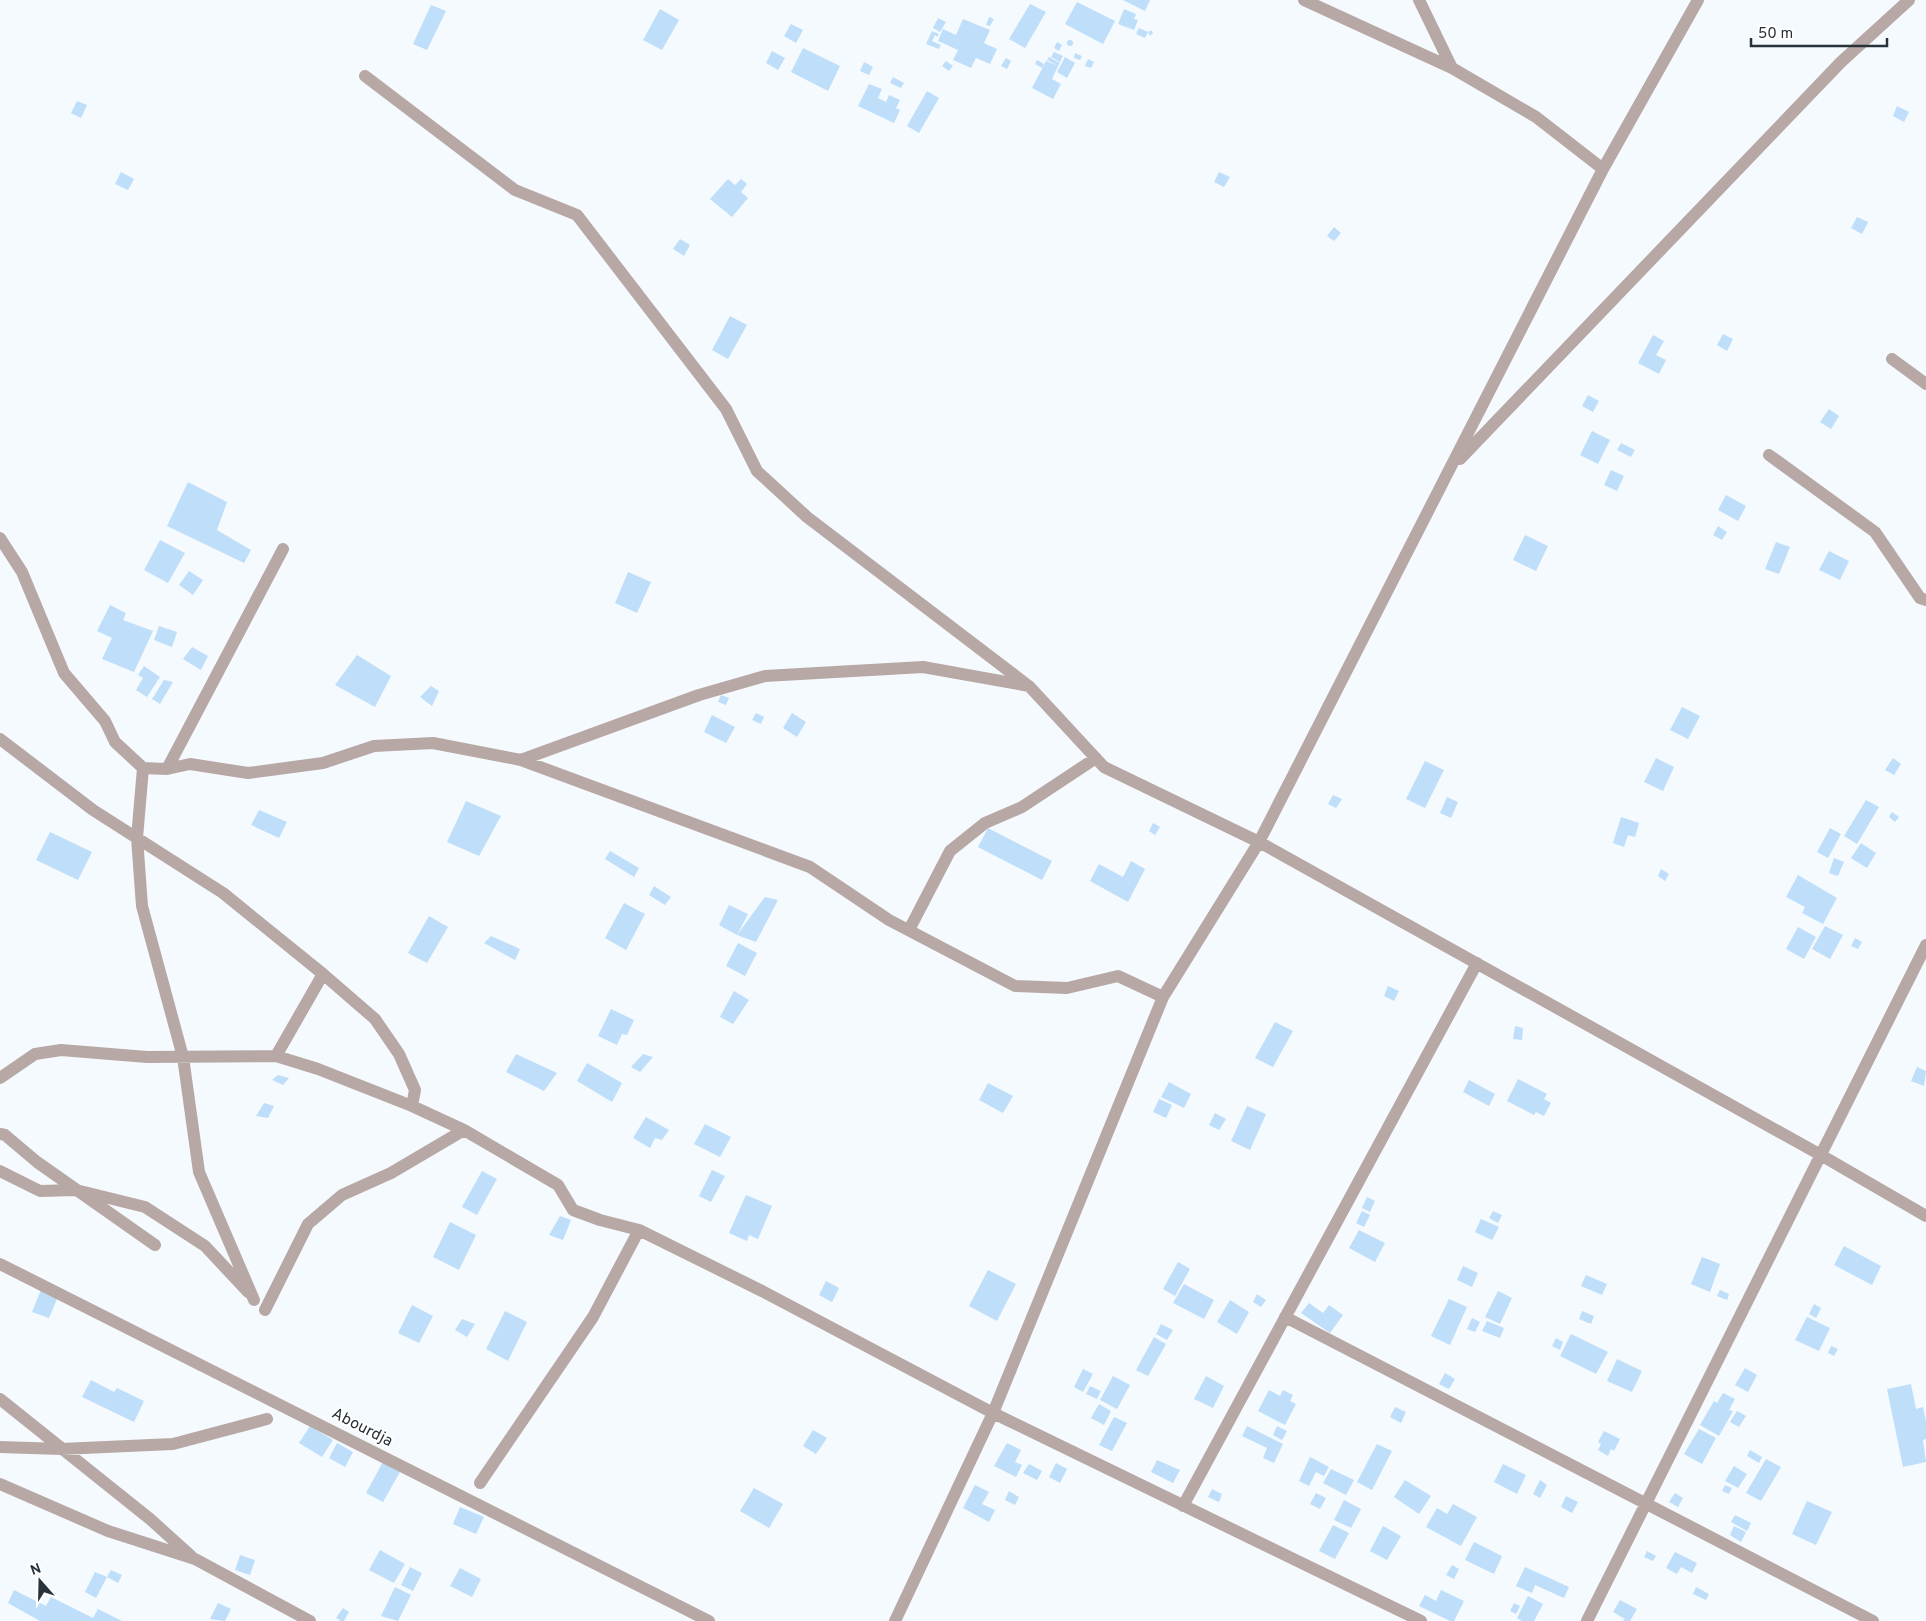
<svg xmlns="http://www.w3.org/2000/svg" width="1926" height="1621" viewBox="0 0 1926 1621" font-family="Overpass,sans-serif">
<rect width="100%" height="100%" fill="#f5fafe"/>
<path fill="#bedef9" d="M1123,0H1150L1145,11Z
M1077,2L1115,21L1103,44L1065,24Z
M1030,4L1046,12L1025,48L1009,39Z
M431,5L446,11L427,50L413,44Z
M660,9L679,20L662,50L643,40Z
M1124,9L1136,14L1134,19L1138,20L1134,30L1118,24Z
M989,17L994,19L990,26L986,25Z
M938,18L946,22L940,32L933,28Z
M963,19L990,30L984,43L997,49L990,64L976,58L971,68L953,60L958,50L938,41L943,29L956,35Z
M791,24L803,30L796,43L784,36Z
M1139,28L1148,32L1151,30L1153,33L1150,36L1148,32L1145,38L1136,34Z
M932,31L939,34L937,37L935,35L932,41L941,45L939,49L926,44Z
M1067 43a3 3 0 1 1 6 0a3 3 0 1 1-6 0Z
M1057,42L1062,45L1059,51L1054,48Z
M803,48L840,66L828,91L791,72Z
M772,51L785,58L778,70L766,63Z
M1054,52L1063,56L1060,62L1051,57Z
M1075,53L1082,56L1080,60L1074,58Z
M1049,57L1060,63L1058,66L1047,60Z
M1065,57L1075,63L1067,78L1057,72Z
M1006,58L1011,61L1007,69L1001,66Z
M1088,59L1094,62L1091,68L1085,66Z
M1037,60L1044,64L1042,68L1035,64Z
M946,61L953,66L949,71L942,66Z
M1046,61L1058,66L1052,79L1061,84L1053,99L1032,88Z
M864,62L873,67L869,75L860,71Z
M893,77L904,83L901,88L890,83Z
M869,84L882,89L878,98L886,102L889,95L900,100L896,108L900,110L894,123L858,106Z
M927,91L939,98L919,133L907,126Z
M77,101L87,105L81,118L71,113Z
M1897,106L1909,112L1904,122L1893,116Z
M121,172L134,179L128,190L115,184Z
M1219,172L1230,177L1224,187L1214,182Z
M728,179L735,185L741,179L747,184L741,192L748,198L732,217L710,199Z
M1857,217L1868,222L1862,234L1851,228Z
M1334,227L1341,233L1334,241L1327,236Z
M680,239L690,245L684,256L673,249Z
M730,316L747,325L728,359L712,350Z
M1723,334L1733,339L1727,351L1717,345Z
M1653,335L1664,341L1656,355L1666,360L1659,374L1638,363Z
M1588,395L1599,401L1593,412L1582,406Z
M1829,409L1839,416L1831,429L1820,422Z
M1592,431L1610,440L1598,464L1580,455Z
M1621,443L1635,450L1631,457L1617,450Z
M1611,470L1624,476L1617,491L1604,485Z
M188,482L227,502L217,530L251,550L244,563L167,526Z
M1726,495L1746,506L1738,521L1718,510Z
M1718,526L1727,532L1722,540L1713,535Z
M1525,535L1548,546L1536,571L1513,560Z
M160,540L185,553L168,583L144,570Z
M1776,542L1790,547L1779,574L1765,569Z
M1829,551L1849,561L1840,580L1819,570Z
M189,571L203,580L193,595L179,585Z
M628,572L651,582L637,613L615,603Z
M110,605L126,613L123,620L153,631L134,672L102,659L112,638L97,631Z
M159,626L177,632L172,647L154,640Z
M192,647L208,656L201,670L183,659Z
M357,655L391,676L375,707L335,685Z
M144,666L160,677L147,697L136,690L143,678L138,675Z
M164,680L173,682L160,704L152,699Z
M431,686L439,691L432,706L420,697Z
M721,695L729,698L726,705L718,702Z
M1682,707L1700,716L1688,739L1670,730Z
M756,713L764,717L761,724L752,720Z
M792,713L806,722L797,737L783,728Z
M712,715L735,727L726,743L704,732Z
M1656,758L1674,767L1663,791L1644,782Z
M1893,758L1901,764L1894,775L1885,770Z
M1425,761L1444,770L1425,808L1406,799Z
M1333,795L1342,799L1336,808L1328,804Z
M1447,797L1458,802L1451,818L1440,813Z
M1866,800L1879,807L1857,844L1844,836Z
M466,801L501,816L479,856L447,842Z
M259,810L287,822L279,838L251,825Z
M1892,812L1899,817L1895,822L1889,817Z
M1621,817L1639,823L1635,837L1628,835L1624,847L1613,843Z
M1153,823L1160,827L1155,835L1149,831Z
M988,828L1052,861L1042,880L978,847Z
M1830,828L1841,834L1828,858L1817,852Z
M50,832L92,852L78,880L36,860Z
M1861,843L1876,853L1867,868L1851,858Z
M610,851L639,868L634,877L605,859Z
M1834,858L1844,862L1838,876L1829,873Z
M1131,861L1145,869L1128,902L1090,881L1099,864L1123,877Z
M1661,869L1669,874L1665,881L1658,876Z
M1798,875L1837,898L1823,924L1802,913L1805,907L1786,897Z
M654,886L671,897L665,905L649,895Z
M765,897L778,900L756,942L737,935L719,925L729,905L748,914L737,935Z
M624,903L645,914L626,950L605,938Z
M429,916L448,927L427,963L408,953Z
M1825,926L1843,935L1830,959L1812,949Z
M1798,927L1816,937L1804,959L1786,949Z
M491,936L520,949L515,960L484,943Z
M1855,938L1862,942L1858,949L1851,946Z
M738,943L757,953L745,976L726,966Z
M1388,986L1399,991L1394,1001L1384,996Z
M734,991L749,1000L733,1024L720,1017Z
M611,1009L634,1020L627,1035L622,1034L617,1045L598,1036Z
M1275,1022L1293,1031L1273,1067L1255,1058Z
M1515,1026L1523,1028L1522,1040L1513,1039Z
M516,1054L557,1073L544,1091L506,1072Z
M643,1054L653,1057L640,1072L631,1067Z
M587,1063L622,1083L612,1102L577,1081Z
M1917,1067L1926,1071L1924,1086L1911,1081Z
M278,1075L289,1078L283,1085L272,1080Z
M1518,1079L1547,1094L1544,1099L1551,1103L1544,1116L1536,1112L1534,1115L1507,1101Z
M1469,1080L1495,1094L1489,1106L1463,1092Z
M1169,1082L1191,1094L1184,1108L1161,1097Z
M988,1083L1013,1096L1003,1113L979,1100Z
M1159,1099L1172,1105L1166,1118L1153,1112Z
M264,1103L274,1106L268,1118L256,1116Z
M1247,1106L1266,1114L1250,1150L1231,1141Z
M1215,1113L1226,1119L1219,1130L1209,1125Z
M646,1117L669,1130L662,1140L655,1138L650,1148L633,1138Z
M705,1124L731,1137L720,1157L694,1144Z
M712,1170L725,1176L711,1202L699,1196Z
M482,1171L497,1179L477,1215L462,1207Z
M746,1195L772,1206L758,1239L749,1235L747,1241L729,1233Z
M1367,1197L1375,1201L1370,1212L1362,1208Z
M1362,1211L1370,1215L1364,1227L1356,1223Z
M1493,1211L1502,1215L1498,1223L1489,1218Z
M560,1216L571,1220L563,1240L549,1235Z
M1481,1219L1499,1227L1492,1240L1475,1232Z
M450,1222L476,1235L459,1270L433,1257Z
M1359,1230L1385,1243L1375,1262L1349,1248Z
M1844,1246L1881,1266L1872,1285L1834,1265Z
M1702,1257L1720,1264L1710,1292L1691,1284Z
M1178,1262L1190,1269L1175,1296L1163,1289Z
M1463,1266L1478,1273L1472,1287L1457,1280Z
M988,1270L1016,1284L997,1321L969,1306Z
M1586,1275L1607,1284L1602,1295L1581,1286Z
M826,1281L839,1288L832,1302L819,1295Z
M1184,1284L1214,1300L1204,1319L1173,1303Z
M42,1287L59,1294L49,1318L32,1312Z
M1720,1290L1729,1294L1727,1300L1717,1296Z
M1498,1291L1512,1298L1500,1324L1485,1317Z
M1257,1294L1266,1300L1261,1307L1253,1302Z
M1449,1299L1467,1307L1450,1345L1431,1336Z
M1230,1300L1249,1312L1237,1334L1217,1322Z
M1309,1303L1323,1313L1329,1305L1343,1315L1330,1333L1301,1313Z
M1814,1304L1821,1308L1816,1318L1809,1314Z
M412,1305L433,1316L419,1343L398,1333Z
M505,1311L527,1322L508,1361L486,1349Z
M1582,1311L1594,1316L1591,1324L1579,1319Z
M1807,1317L1830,1328L1819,1351L1795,1340Z
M1472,1318L1480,1322L1475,1332L1467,1329Z
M462,1319L475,1324L467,1337L455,1330Z
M1487,1321L1504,1328L1500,1338L1482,1331Z
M1161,1324L1173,1330L1167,1340L1156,1334Z
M1571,1334L1608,1352L1596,1374L1560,1356Z
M1154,1337L1166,1344L1148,1376L1136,1370Z
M1556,1338L1563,1342L1560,1350L1552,1346Z
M1831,1346L1838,1349L1834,1356L1828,1353Z
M1617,1359L1642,1371L1632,1392L1607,1381Z
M1745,1368L1757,1375L1748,1392L1735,1385Z
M1083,1369L1093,1374L1083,1392L1074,1387Z
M1445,1373L1455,1379L1449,1389L1439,1384Z
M1113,1376L1130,1385L1117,1409L1100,1400Z
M1206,1376L1224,1386L1213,1408L1194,1399Z
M91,1380L114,1392L117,1388L144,1401L134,1422L82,1397Z
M1911,1384L1916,1409L1923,1407L1926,1421V1439L1923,1440L1926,1462L1903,1467L1887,1389Z
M1090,1386L1101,1391L1097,1399L1086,1394Z
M1269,1390L1280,1396L1283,1390L1293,1395L1290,1401L1296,1404L1285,1425L1258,1411Z
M1723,1393L1735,1399L1729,1410L1733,1411L1719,1436L1700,1425L1714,1401L1717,1403Z
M1099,1404L1111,1411L1104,1425L1091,1418Z
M1395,1407L1406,1412L1401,1423L1390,1417Z
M1737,1411L1746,1416L1739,1427L1730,1422Z
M1114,1417L1127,1423L1112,1451L1099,1445Z
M310,1426L333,1440L322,1457L299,1443Z
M1247,1426L1283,1444L1274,1463L1263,1458L1267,1448L1242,1436Z
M1277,1426L1287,1431L1282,1440L1273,1435Z
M1699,1429L1716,1438L1702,1464L1684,1454Z
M813,1430L827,1438L816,1454L803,1446Z
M1604,1431L1620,1439L1614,1451L1611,1449L1608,1456L1598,1450L1601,1444L1598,1442Z
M337,1443L353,1452L345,1467L329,1458Z
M1007,1443L1021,1450L1015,1462L1022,1465L1016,1477L994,1466Z
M1377,1444L1392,1451L1372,1490L1357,1482Z
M1750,1450L1762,1457L1759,1463L1747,1456Z
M1310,1457L1329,1467L1324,1476L1316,1472L1309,1486L1299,1481Z
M1766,1459L1781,1467L1761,1501L1746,1493Z
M384,1460L401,1470L383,1502L366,1493Z
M1157,1460L1180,1470L1173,1483L1151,1472Z
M1056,1463L1067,1469L1060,1483L1049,1477Z
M1029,1464L1042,1471L1037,1480L1023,1473Z
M1503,1464L1526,1475L1517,1494L1494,1482Z
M1734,1466L1747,1474L1738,1488L1725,1481Z
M1331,1469L1354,1480L1346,1495L1323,1483Z
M1405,1480L1431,1496L1419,1514L1394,1497Z
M1540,1480L1547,1485L1540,1498L1533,1494Z
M975,1485L989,1492L982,1504L995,1510L989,1522L963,1508Z
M1725,1485L1732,1488L1729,1494L1722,1491Z
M754,1488L783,1504L769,1528L740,1511Z
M1212,1489L1222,1494L1219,1502L1208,1497Z
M1009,1491L1019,1497L1015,1505L1005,1500Z
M1316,1493L1326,1498L1320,1509L1310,1504Z
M1675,1493L1683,1498L1678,1507L1669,1502Z
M1566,1496L1578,1502L1572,1513L1561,1507Z
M1344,1500L1361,1509L1351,1528L1334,1520Z
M1807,1501L1832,1512L1816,1545L1792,1534Z
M1453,1504L1477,1517L1461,1546L1426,1527L1437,1508L1447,1514Z
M460,1507L484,1517L476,1534L453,1524Z
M1735,1515L1751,1523L1747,1531L1731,1522Z
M1333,1525L1349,1533L1335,1559L1319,1551Z
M1383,1526L1401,1536L1387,1560L1370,1551Z
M1734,1526L1746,1532L1741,1542L1730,1535Z
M1474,1542L1502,1556L1494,1574L1465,1560Z
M380,1550L405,1564L394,1583L369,1570Z
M1647,1551L1656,1556L1653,1561L1644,1557Z
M1675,1552L1697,1563L1692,1573L1681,1567L1677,1574L1666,1568Z
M240,1555L255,1560L250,1575L235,1570Z
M1452,1565L1459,1569L1454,1579L1446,1575Z
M410,1567L422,1573L413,1591L401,1585Z
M1525,1567L1569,1587L1564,1598L1535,1585L1532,1593L1516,1586Z
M460,1568L481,1579L472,1597L450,1586Z
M111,1570L122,1575L118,1583L107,1577Z
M95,1572L107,1577L96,1598L85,1592Z
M395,1587L411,1595L398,1621L381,1616Z
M1696,1587L1709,1594L1706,1600L1693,1594Z
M14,1590L46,1606L51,1597L93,1618L98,1609L122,1621H40L8,1603Z
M1441,1590L1464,1601L1454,1621H1450L1419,1606L1425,1595L1436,1601Z
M1528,1596L1543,1604L1534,1621H1522L1517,1618Z
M1620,1600L1637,1609L1630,1621H1623L1625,1619L1613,1612Z
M218,1603L231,1609L225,1621L210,1619Z
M1514,1603L1520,1606L1516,1614L1510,1611Z
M343,1608L349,1612L344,1621H341L336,1618Z"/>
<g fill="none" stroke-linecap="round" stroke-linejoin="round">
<path stroke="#b7a8a5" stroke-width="12" d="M1304,0L1452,68
M1419,0L1452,68L1536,117L1603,169
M365,76L515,190L577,215L726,409L757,471L807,517L1026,684
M1892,359L1926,384
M1769,455L1875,532L1920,598L1926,600
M1460,459L1841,62L1909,0
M0,538L22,572L64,673L105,721L115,742L143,768L167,769L190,764L248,773L323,763L374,746L433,743L521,760L810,867L889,920L1015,986L1067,988L1118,976L1163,997
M0,739L93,810L223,893L323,974L375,1019L399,1054L415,1090L412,1106
M521,760L699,695L765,676L923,667L1029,686L1104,767L1259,842L1819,1154L1926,1216
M143,768L137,838L142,906L183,1057L199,1172L254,1300
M167,769L283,549
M909,930L950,851L985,823L1022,807L1096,758
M276,1056L323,974
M0,1078L35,1054L61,1050L147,1057L276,1056L318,1069L412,1106L464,1130L558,1185L573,1210L600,1220L639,1230
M0,1134L5,1135L37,1162L155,1245
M0,1171L40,1191L76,1190L145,1207L205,1246L248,1292
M0,1264L709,1621
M265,1310L308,1224L342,1195L391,1173L464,1130
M1285,1317L1873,1621
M0,1399L150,1519L191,1556
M0,1447L61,1449L173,1444L267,1419
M480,1483L593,1317L639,1230L762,1291L993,1413L1421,1621
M0,1484L108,1531L195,1559L310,1621
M1183,1506L1477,963
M895,1621L993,1413L1163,997L1259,842L1603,169L1698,0
M1587,1621L1926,945"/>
</g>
<g text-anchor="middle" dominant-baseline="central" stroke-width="4" stroke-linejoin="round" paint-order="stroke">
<g font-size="16" fill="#28323a" stroke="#fff">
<text transform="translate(362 1428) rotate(27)">Abourdja</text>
</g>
</g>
<g transform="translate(40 1581) rotate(340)" stroke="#ffffff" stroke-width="4" paint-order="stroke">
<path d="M0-4L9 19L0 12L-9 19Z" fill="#28323a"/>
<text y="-8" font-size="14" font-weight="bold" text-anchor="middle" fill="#28323a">N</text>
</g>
<path d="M1751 38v8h136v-8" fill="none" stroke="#28323a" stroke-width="2.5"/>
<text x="1758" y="38" font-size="15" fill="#28323a" stroke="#ffffff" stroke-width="4" paint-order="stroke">50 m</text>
</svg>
